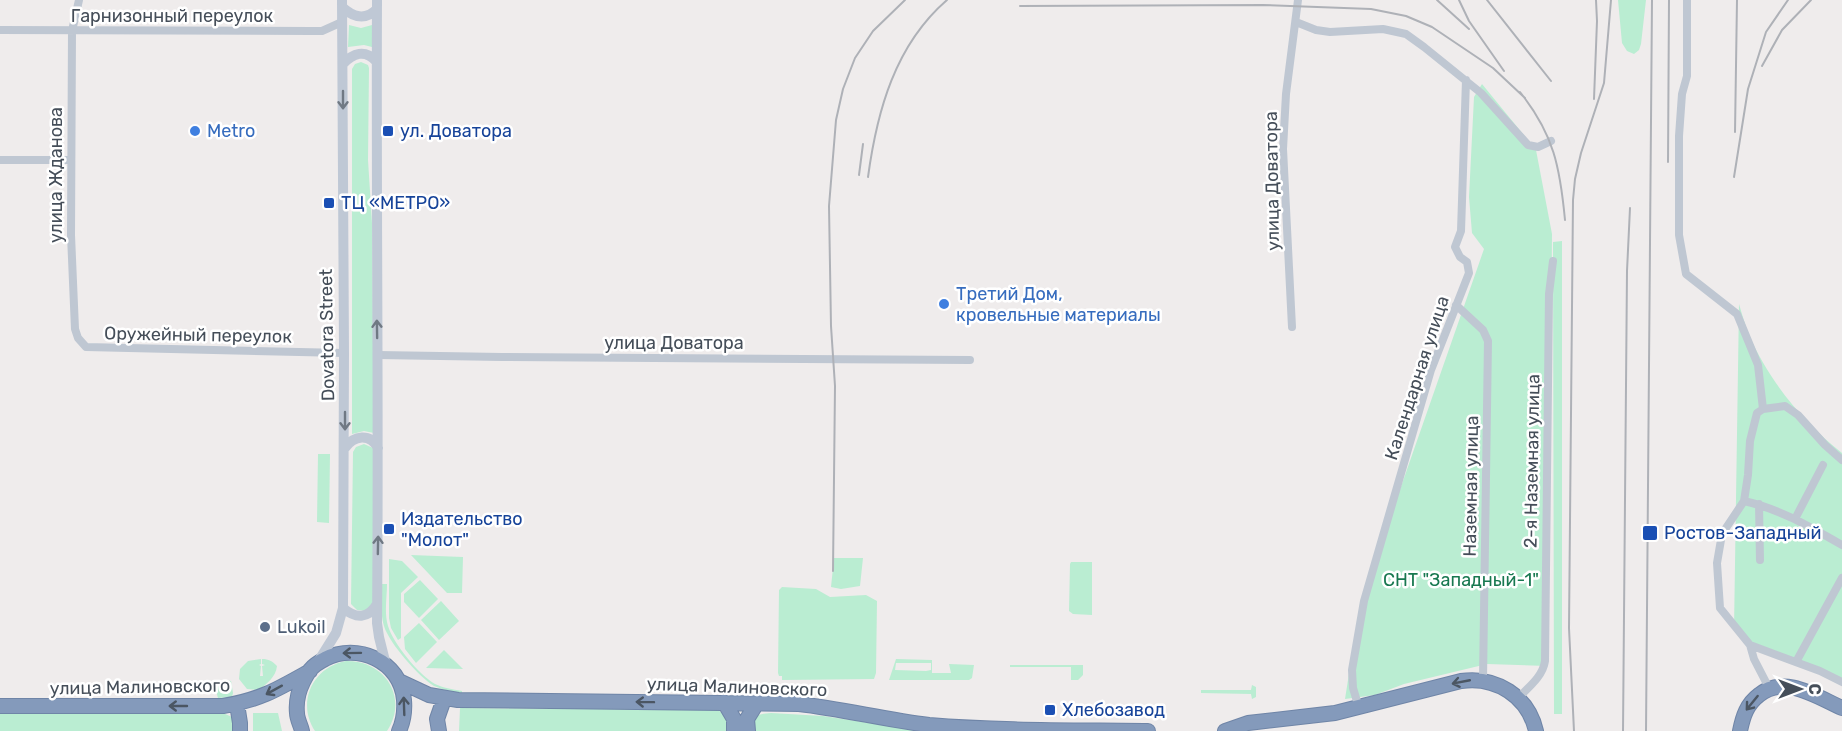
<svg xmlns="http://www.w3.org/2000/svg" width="1842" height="731" viewBox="0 0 1842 731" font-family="Rubik,sans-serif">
<rect width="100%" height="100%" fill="#efecec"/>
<path fill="#baedd2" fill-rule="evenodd" d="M1618,0H1646L1641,44L1639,50L1634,54L1627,51L1622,43Z
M349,25L361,28L372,25V47L364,45L348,47Z
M361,62L368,65L369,68L368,160L372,223L374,433L364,431L352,434V69L355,64Z
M1482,84L1536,150L1552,234L1548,666L1487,664L1404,684L1375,695L1345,699L1360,604L1484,249L1472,233L1469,197L1474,97Z
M1562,241V714H1554L1553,242Z
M1739,304C1742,314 1745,325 1749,335C1769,381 1803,422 1842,453V685L1829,677L1748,646L1734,629Z
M364,444L373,448V604L366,611L357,610L351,604L353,452L356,447Z
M318,454H330L329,523L317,522Z
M411,555L463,557L462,593H447Z
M834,558H863L860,586L841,589L831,587Z
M389,559L402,561L418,577L401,593V638L398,640L391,628L389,618Z
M1071,562H1092V615L1073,614L1069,611L1070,564Z
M420,580L438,599L419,618L404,602V594Z
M381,584H387C387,597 384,613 388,626C393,643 419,675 435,684C443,688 452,689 462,691V693C452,691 443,690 434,686C419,677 389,643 384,626C380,613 382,597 381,584Z
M782,587L816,589L830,597L866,595L877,601L876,673L874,679L782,680V676H779L778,673L779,590Z
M441,601L459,621L439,640L421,620Z
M419,623L437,642L416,663L405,649L404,637Z
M444,650L463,669L426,668Z
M261,659V664L259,665L261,666L260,676H263L262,666L265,665L262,664V659C269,659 272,661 277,666C276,677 266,685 258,690L247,689L239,679L240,669L248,661Z
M896,659L932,660V673H951L949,664L974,665L972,678L969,680H889ZM896,663H931V670L926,671L895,670Z
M346,661C385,660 409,698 387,731H315C296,702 313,667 346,661Z
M1010,665H1083V675L1078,680H1071V667H1010Z
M224,680L231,681L233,693L232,697L218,698L214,684H222Z
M1252,685L1256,687V697L1252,699L1251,694L1201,693V690H1251Z
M460,708L717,710C726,713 730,722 727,731H459Z
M0,711L217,713H223L232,717L234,727L232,731H0Z
M253,713H278L282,731H253Z
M771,713L823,716L923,731H754C751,715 757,714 771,713Z"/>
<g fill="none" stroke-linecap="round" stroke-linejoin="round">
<defs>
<path id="highway" d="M399,681L429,695L458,700L799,704C843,709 886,720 929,725C1001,731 1076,730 1148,731
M724,702L734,719V731
M237,704L240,723V731
M0,706H223C260,700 278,689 310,671
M302,731C301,726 297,719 297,713C296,703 298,692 303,682C305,678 307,674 310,670C314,665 319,662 325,659C357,642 401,661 404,700C405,712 404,720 399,731
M439,731L437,719L444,699
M748,731L747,719L757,703
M1225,731L1248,723L1335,713L1461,681C1496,676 1528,696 1536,731
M1740,731C1743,716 1747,704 1759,695C1785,674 1817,697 1842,708"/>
</defs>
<use href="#highway" stroke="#6f85a7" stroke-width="16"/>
<path stroke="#bfc7d2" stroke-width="8" d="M79,0L72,31L71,235L75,329L78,338L86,347L344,353
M1687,0V76L1682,94L1679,136V235L1686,274L1737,314L1758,365L1763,409L1785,406L1798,415L1825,445L1842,460
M1296,22L1316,30L1330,32L1383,29L1406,34L1424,47L1481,93L1528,145L1538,147L1551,141
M0,30L311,31H322L342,22
M0,160H70
M1456,305L1483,330L1488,341L1483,680
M1292,327L1283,149L1286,94L1298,0
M378,355L502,357L970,360
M1763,409L1757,413L1750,441L1748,475L1744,501L1722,534L1717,563L1720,608L1750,645L1754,659L1769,688
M1744,501C1780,509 1810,527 1842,545
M1759,504L1760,560
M1795,519L1823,465
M1750,645L1820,671L1842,682
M1796,662L1842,578
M1518,698C1529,687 1543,676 1545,661L1549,294L1553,261
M1359,708L1353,688L1352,670L1364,601L1431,370L1469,273L1467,262L1460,257L1455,247L1461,231L1466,80"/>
<path stroke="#bfc8d5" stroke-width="10" d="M377,0C376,208 379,415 377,623L379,637L386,665
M342,7C353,17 365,21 377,9
M343,64C353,53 365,49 376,61
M345,448C354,435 370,433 378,448
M343,608C356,619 368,619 377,604
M318,662L336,633L343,608L344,353L342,0"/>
<use href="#highway" stroke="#849abb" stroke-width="14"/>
<path stroke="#aeb1b7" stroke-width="2" d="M1437,0L1469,29
M1459,0L1469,21L1504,71
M1487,0L1551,81
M1020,6L1263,5L1371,9L1406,16L1432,27L1493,68L1525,98
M1762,66L1782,30L1811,0
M1520,92C1554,135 1560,167 1565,220
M1594,99L1597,21L1596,0
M1735,132L1737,0
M1668,162L1669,0
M859,175L863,144
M868,177C877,111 895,45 947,0
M1734,177L1748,89L1766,32L1788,0
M833,571L835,386L831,326L829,206L836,120L843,89L855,58L873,31L905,0
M1574,731L1569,628L1573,200L1575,179L1581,153L1604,83L1611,0
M1623,731L1627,271L1630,208
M1646,731L1652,0"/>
</g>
<defs><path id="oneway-shaft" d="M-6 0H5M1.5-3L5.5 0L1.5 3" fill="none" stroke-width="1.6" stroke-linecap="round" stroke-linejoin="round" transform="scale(1.5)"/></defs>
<g stroke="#707984">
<use href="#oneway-shaft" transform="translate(343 100) rotate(90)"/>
<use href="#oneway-shaft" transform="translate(377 329) rotate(-91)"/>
<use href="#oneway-shaft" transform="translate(345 421) rotate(90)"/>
<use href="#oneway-shaft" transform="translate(378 545) rotate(-89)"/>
</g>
<g stroke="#4b5663">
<use href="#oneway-shaft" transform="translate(352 653) rotate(179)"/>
<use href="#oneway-shaft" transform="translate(1461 682) rotate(169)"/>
<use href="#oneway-shaft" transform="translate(274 690) rotate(151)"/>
<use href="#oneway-shaft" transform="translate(645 702) rotate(-179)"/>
<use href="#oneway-shaft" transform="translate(1752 703) rotate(129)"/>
<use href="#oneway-shaft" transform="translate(178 706) rotate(180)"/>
<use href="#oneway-shaft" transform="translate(404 706) rotate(-92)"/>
</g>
<g fill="#3f7fe0" stroke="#fff" stroke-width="2">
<circle cx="195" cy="131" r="6"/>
<circle cx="944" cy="304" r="6"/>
</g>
<g fill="#1a4fb4" stroke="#fff" stroke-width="2">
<rect x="382" y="125" width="12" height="12" rx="3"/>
<rect x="323" y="197" width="12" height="12" rx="3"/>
<rect x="383" y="523" width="12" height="12" rx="3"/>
<rect x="1642" y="525" width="16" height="16" rx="3"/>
<rect x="1044" y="704" width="12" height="12" rx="3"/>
</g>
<circle fill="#5c6f8a" stroke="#fff" stroke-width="2" cx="265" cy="627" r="6"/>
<g text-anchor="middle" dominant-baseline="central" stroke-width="5" stroke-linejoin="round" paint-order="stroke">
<g font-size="18" fill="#454e59" stroke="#fff">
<text x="172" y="16">Гарнизонный переулок</text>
<text transform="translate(56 175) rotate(-90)">улица Жданова</text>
<text transform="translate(1272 181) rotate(-91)">улица Доватора</text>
<text transform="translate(198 335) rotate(1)">Оружейный переулок</text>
<text transform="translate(327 335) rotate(-91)">Dovatora Street</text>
<text x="674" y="343">улица Доватора</text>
<text transform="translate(1417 378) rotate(-72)">Календарная улица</text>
<text transform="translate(1532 461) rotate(-89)">2-я Наземная улица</text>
<text transform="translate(1471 486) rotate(-89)">Наземная улица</text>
<text transform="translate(140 687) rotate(-1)">улица Малиновского</text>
<text transform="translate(737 687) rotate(2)">улица Малиновского</text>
</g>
<g font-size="18" fill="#366cbe" stroke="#fff" text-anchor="start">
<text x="207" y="131">Metro</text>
<text x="956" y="294">Третий Дом,<tspan x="956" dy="21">кровельные материалы</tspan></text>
</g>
<g font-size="18" fill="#164399" stroke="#fff" text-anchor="start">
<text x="400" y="131">ул. Доватора</text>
<text x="341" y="203">ТЦ «МЕТРО»</text>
<text x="401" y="519">Издательство<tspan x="401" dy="21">"Молот"</tspan></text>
<text x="1664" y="533">Ростов-Западный</text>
<text x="1062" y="710">Хлебозавод</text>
</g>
<g font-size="18" fill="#187850" stroke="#fff">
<text x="1461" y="580">СНТ "Западный-1"</text>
</g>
<g font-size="18" fill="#4e5e75" stroke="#fff" text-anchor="start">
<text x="277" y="627">Lukoil</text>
</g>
</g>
<g transform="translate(1800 689) rotate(90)" stroke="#ffffff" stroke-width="4.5" paint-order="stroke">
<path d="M0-4.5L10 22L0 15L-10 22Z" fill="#454e59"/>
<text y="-9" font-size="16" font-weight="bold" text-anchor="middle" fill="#454e59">С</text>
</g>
</svg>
